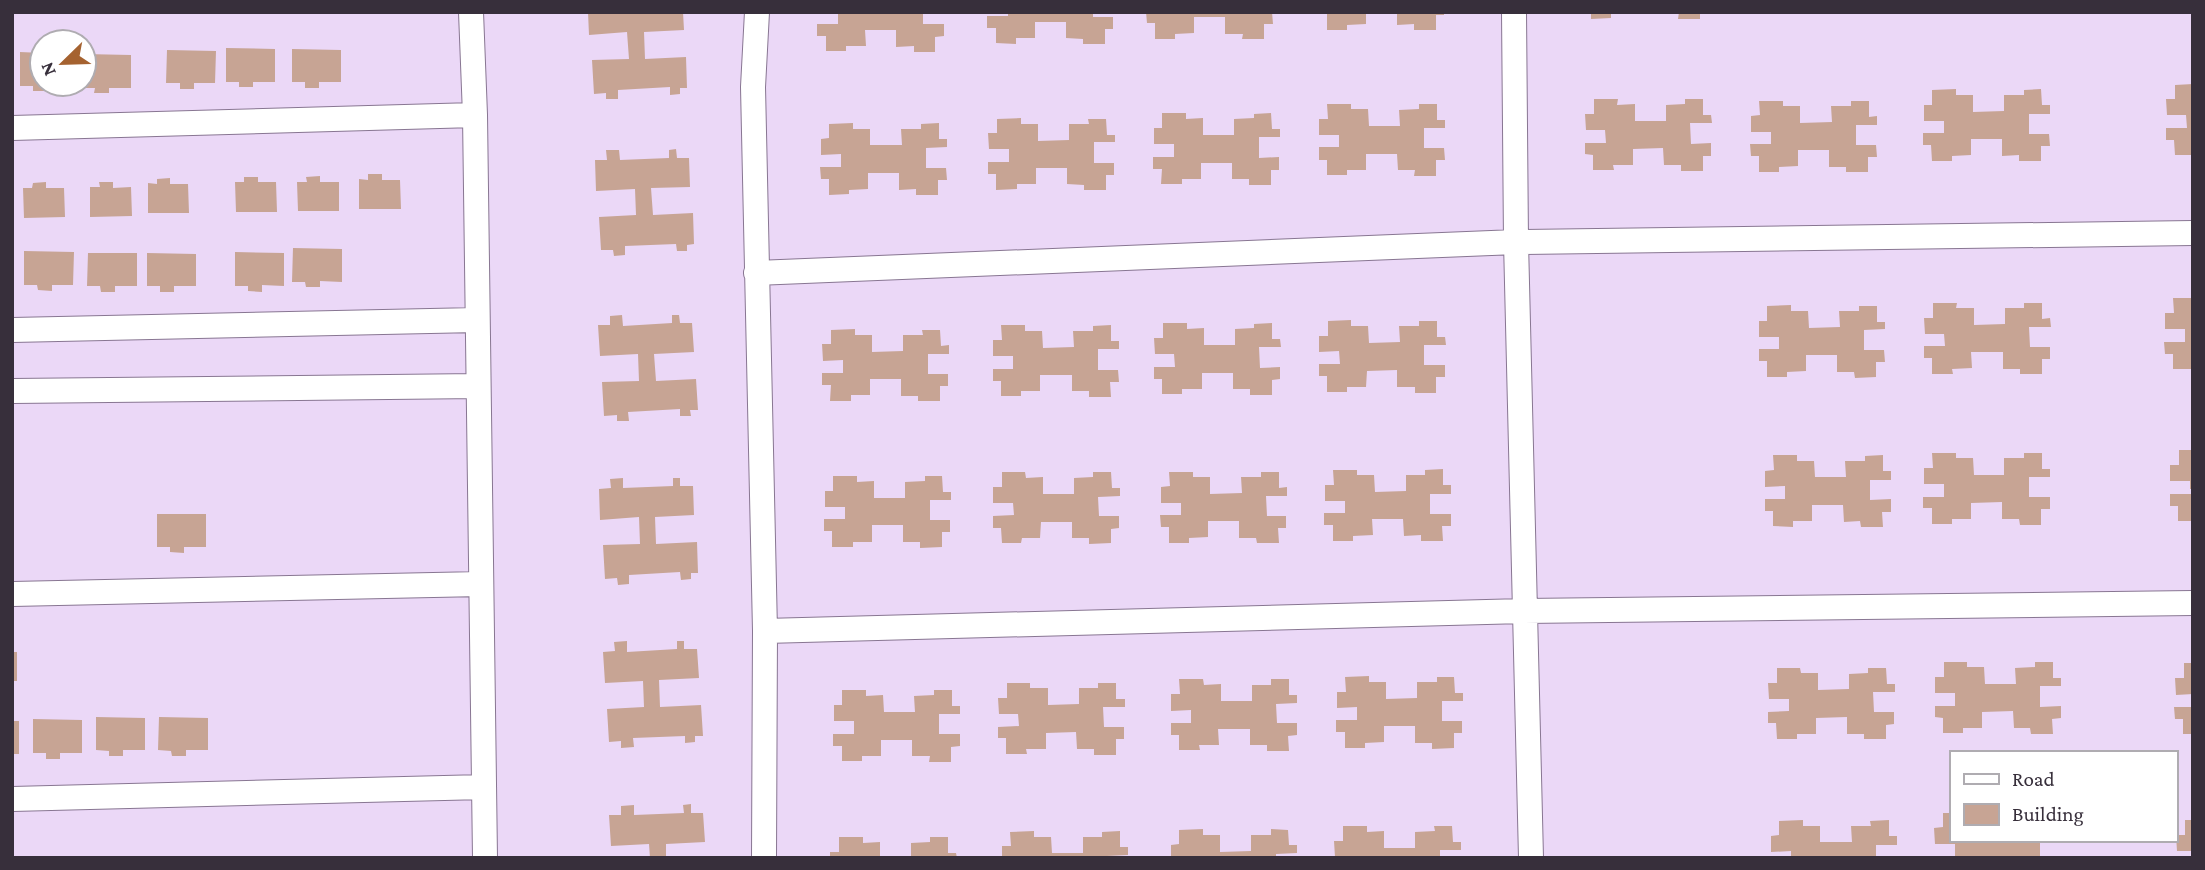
<svg xmlns="http://www.w3.org/2000/svg" width="2205" height="870" viewBox="0 0 2205 870" font-family="'Crimson Pro',serif">
<rect width="100%" height="100%" fill="#ebd8f7"/>
<path fill="#c7a494" d="M588,12H683L684,30L644,32L645,59L686,57L687,88H680V94L670,95V87L618,90V99H606V93L594,94L592,60L629,59L627,32L589,35Z
M838,12H923V24H944V36L935,37V52H914V46L896,47V30H865L866,46H846V51H826V36H817V24H838Z
M1008,12H1093V17H1113V29H1105V44H1083V39L1066,38V22H1035V38H1016V44L996,43V28H987V16H1008Z
M1146,12H1272L1273,24H1264V39H1242L1243,34H1225V17H1194V33L1175,34V39H1155V23H1147Z
M1327,12H1366V24L1347,25V30H1327Z
M1397,12H1444V15H1436V30H1414V24L1397,25Z
M1591,12H1611V18L1591,19Z
M1679,12H1700V19H1678Z
M226,48L275,49V82H253V87H239V82H226Z
M292,49L341,50V82H319V88H305V82H292Z
M167,50L216,51L215,83H194V89H180V83H166Z
M20,52L42,53V84H47V91H33V86H20Z
M84,54L131,55V88H109V93H94L95,88H81V84H84Z
M2193,84V155H2175L2174,140H2166V128H2187L2186,115H2167L2166,99H2175V85Z
M1956,89V95H1973V112L2004,111V95H2024V90L2041,89L2042,105H2050V114H2029V134H2049L2050,146H2041V161H2019V155L2002,156V139H1971V155L1952,156V161H1932L1931,145H1923V133H1944V121H1924V105H1932V90Z
M1594,99H1618L1617,105L1635,104V121H1666V105L1685,104V99H1703V115H1711L1712,123H1690L1691,144L1711,143V156H1703V171H1681V165H1664L1663,148L1633,149V165H1613L1614,170H1593V155L1585,154V143H1606L1605,130H1586L1585,114H1594Z
M1759,101H1783V106H1800V123L1832,122L1831,106H1851V101H1869V117L1877,116V125H1856V145H1876L1877,157H1868V172H1846V167H1829V150H1798V166L1779,167V172H1759V156H1751L1750,144H1771V132H1751V116L1760,115Z
M1327,104H1351V109H1368L1369,126H1400L1399,110L1419,109V104H1437V120H1445V128H1424V148H1444L1445,160H1436V176H1414L1415,170H1398L1397,154H1366V170H1347V175H1327V160H1319V147H1339V135H1319V119H1328Z
M1162,113H1186V119L1203,118V135H1234V119L1254,118V114L1271,113L1272,129H1280V137H1259V158L1279,157V170H1271V185H1249V179H1232V163H1201V179H1182V184H1161L1162,169H1153V157H1174V144H1154V128H1162Z
M1021,118V124H1038V141L1069,140V124H1089L1088,119H1106L1107,135H1115V142H1094V163H1114V175H1106V190H1084V185L1067,184V168H1036V184H1017V189L996,190V174H988V162H1009V149H989L988,133H997V119Z
M853,123V129H870V145H902L901,129H921V124L939,123V139H947V147L926,148V168H946L947,180H938V195H916V189L899,190V173H868V189L849,190V194L829,195V179H821L820,167H841V154L821,155V139L829,138V124Z
M676,149L677,158H689L690,187L651,188L653,215L693,213L694,244L687,245V251H677L676,244L625,246V255L614,256L613,250H601L599,217L636,215L635,189L596,191L595,160H607L606,150H619L620,160L669,158V150Z
M368,174H382V180H400L401,209H359V179L368,180Z
M320,176V182H339V211H298L297,182H307L306,177Z
M244,177H258V182H276L277,212H236L235,182H244Z
M170,178V184H188L189,213H148V183L157,184V179Z
M46,182V188H64L65,217L24,218L23,188H32L33,183Z
M99,182H113V188L131,187L132,216L90,217V187H100Z
M293,248L342,249V282L320,281V287H306L305,282H292Z
M24,251L74,252L73,285H52V291L38,290L37,285H24Z
M235,252L284,253V286L262,285V292L248,291V286H235Z
M88,253H137V286H115V292H101L100,286H87Z
M147,253L196,254V286H174V292H160V286H147Z
M2173,298H2193V369H2173V354H2165L2164,342H2185V329H2165V313H2174Z
M1933,303H1957L1956,308H1974V325L2005,324V308H2024V303H2042V319L2050,318L2051,327H2029L2030,347H2050V359H2042V374H2020V369H2003V352H1971L1972,368L1952,369L1953,374H1932V358H1924V346H1945L1944,334H1925L1924,318H1933Z
M1791,305V311H1808L1809,328L1840,327L1839,311H1859V306H1877V322H1885V329L1864,330V350H1884L1885,362H1876V377L1855,378L1854,372H1837V355H1806V371L1787,372V377H1767V361H1759V349H1779V337H1759V321H1767V306Z
M622,315L623,326L672,323V315H679L680,323H692L694,352L654,354L656,381L696,379L698,410H690L691,416H680V409L628,412L629,421H617V415L604,416L602,382L639,381L638,354L600,356L598,325H610V316Z
M1351,320V326H1368L1369,343L1400,342L1399,326H1419V321H1437V337H1445L1446,345H1424V365H1445V377H1436V393H1415V387H1397V370L1367,371L1366,387H1347V392H1327V376H1319V364H1340L1339,351L1319,352V336H1328V321Z
M1163,323H1187V329L1204,328V345H1235V329L1254,328V324L1272,323V339H1280L1281,347H1259L1260,368L1280,367V379L1272,380V395H1250V389H1233V373H1202V389H1182V394H1162V379H1154V367H1175L1174,354H1155L1154,338H1163Z
M1001,325H1025V331H1042L1043,348L1074,347L1073,331H1093V326L1111,325V341H1119V349H1098V370H1118L1119,382H1110L1111,397H1089V391H1072V375H1040V391H1021V396H1001V381H993V369H1013V356H993V340H1002Z
M855,329V335H872V352L903,351V335H923L922,330H940L941,346L949,345V354H928V374H948V386H940V401H918V396H901V379H870V395H851V401H830L831,385H822V373H843V360L823,361L822,344H831V330Z
M2179,450H2193V489H2190V481H2170V465H2179Z
M1932,453H1956V458H1973L1974,475H2004V458H2024V453H2042V469H2050V477H2029V497H2050V509H2041V525H2020L2019,519H2002V502L1971,503V519H1952V524H1932V508H1923V497H1944V484H1924V468H1933Z
M1773,455H1797V461H1814L1815,477H1846L1845,461H1865V456L1883,455V471H1891V480H1870V500L1891,499V512H1882L1883,527H1861L1860,521L1844,522L1843,505H1812V521H1793V527L1773,526V511H1765V499H1785V486L1765,487V471L1774,470Z
M1443,469V485H1451V494H1430V514H1451V526H1442L1443,541H1421V535L1404,536L1403,519H1372L1373,535L1353,536V541H1333V525H1324V513H1345V501H1325V485H1334L1333,470H1357V475H1374L1375,492L1406,491V475H1425V470Z
M1002,472H1025L1026,478L1043,477V494H1074V478L1093,477V472H1111L1112,488H1120V496L1098,497L1099,516H1119V528L1111,529V543L1089,544V538H1072V522H1041L1040,538H1022L1021,543H1002L1001,528H993V516L1014,515L1013,503H993V487H1002Z
M1169,472H1193V477H1210V494L1242,493L1241,477H1261V472H1279V488L1287,487V496H1266L1267,516H1286V528H1278L1279,543H1257L1256,538H1239V521H1208V537L1189,538V543H1169V527H1161L1160,515H1181V503H1161V487L1170,486Z
M833,476H857V482L874,481V498H905V482L925,481V476H942L943,492H951V500H930V520H950V532H942V547L920,548V542H903V525H872V542H853V547H832V531H824V519H845V507H825V491H833Z
M623,478V488L673,486V478H680V486H693L694,515L655,517L656,544L697,542L698,573H691V579L681,580L680,572L629,575V584L618,585L617,578L605,579L603,545L640,544L639,517L600,520L599,489L611,488L610,479Z
M2170,494H2193V521H2178V506H2170Z
M157,514H206V547H184V553L170,552V547H157Z
M627,641V652L677,649V641H684V649H697L699,678L659,680L660,707L701,705L703,736H695V742L685,743V736L633,738L634,747L621,748V741L609,742L607,709L644,707L643,681L605,683L603,652L615,651L614,642Z
M12,652H17V681H12Z
M1944,662H1967V667H1984L1985,684H2016L2015,668L2035,667V662H2053V678H2061V686H2040V707L2061,706V718L2052,719L2053,734H2031L2030,728H2014L2013,711L1982,712V728H1963V733H1943V718L1935,717V706H1955V693H1935V677H1944Z
M2184,663H2193V694L2176,695L2175,678H2184Z
M1777,668H1800L1801,673H1818V690L1849,689V674L1868,673V668H1886L1887,684H1895V692H1873L1874,712H1894V724L1886,725V739H1864V734H1847V717L1816,718V734H1797V739H1777L1776,723H1768V712L1789,711V699H1769L1768,683H1777Z
M1369,676V682H1386V699L1417,698V682H1437V677H1454L1455,693H1463V701H1442V721H1462V733H1454V748L1432,749V743H1415V726H1384V742L1365,743V748H1345V732H1336V720H1357V707L1337,708V692H1346L1345,677Z
M1179,679H1203L1204,685L1221,684V701H1252V685H1271V679H1289V695H1297V703L1276,704L1277,723H1297V735L1288,736L1289,751H1267V745H1250V729H1218L1219,745H1199L1200,750H1179V735H1171V723H1191V710L1171,711V694H1180Z
M1007,683H1030V688H1048V705L1079,704V688H1098V683H1116V699H1125V707H1103L1104,727H1124V739H1116V755H1094V749H1077L1076,732L1046,733V749H1026L1027,754H1006V738H998V727L1019,726L1018,714H999L998,698H1007Z
M842,690H866V696L883,695L884,712H915L914,696L934,695V690H952V706H960V714H939V734H960V746L951,747V762H929L930,756H912V740H881V756H862V761H842V746H833V734H854V721H834V705H842Z
M2174,707H2193V734H2183V719H2175Z
M96,717L145,718V750H123V756H109V751L96,750Z
M159,717L208,718V750H186V756H172L171,751L158,750Z
M33,719L82,720V753H60V759H46V753H33Z
M12,721H19V754H12Z
M691,804V813H703L705,842L666,844V858H650L649,844L611,846L609,815H621V806L634,805V815L684,813L683,805Z
M1943,813H1951V840H2040V858H1955V844H1935L1934,828L1943,827Z
M1803,820V826H1820V842H1852L1851,826H1871L1870,821L1889,820V836H1897V845H1876V858H1791V851L1771,852V836L1779,835V821Z
M2185,820H2193V851H2177L2176,835H2185Z
M1343,826H1367V832L1384,831V848H1415V832L1435,831L1434,826H1452L1453,842H1461V850H1440V858L1335,857L1334,841H1343Z
M1203,829V835H1220V852L1251,851V835H1271V829L1288,830L1289,845H1297V853L1276,854V858H1171V845L1179,844V830Z
M1034,831V837H1051L1052,853H1083V837H1102V832L1120,831V847H1128V855L1107,856V858H1002V846H1011L1010,832Z
M839,837H863V843L880,842V858H830V852H839Z
M930,837H948V853H956L957,858H911V843L930,842Z"/>
<g fill="none" stroke-linecap="round" stroke-linejoin="round">
<defs>
<path id="minor" d="M471,12L475,115L485,858
M757,12L753,87L765,631L764,858
M1514,12L1516,242L1531,858
M12,128L475,115
M756,273L1516,242L2193,233
M12,330L477,320
M12,391L478,386
M12,594L481,584
M765,631L1524,611L2193,603
M12,799L484,787"/>
</defs>
<use href="#minor" stroke="#887692" stroke-width="26"/>
<use href="#minor" stroke="#fff" stroke-width="24"/>
</g>
<rect width="2205" height="870" fill="none" stroke="#372f3b" stroke-width="28"/>
<rect x="1950" y="751" width="228" height="91" fill="#ffffff" stroke="#afacb1" stroke-width="2"/>
<rect x="1964" y="774" width="35" height="10" fill="#ffffff" stroke="#afacb1" stroke-width="2"/>
<text x="2012" y="786" font-size="21" fill="#372f3b">Road</text>
<rect x="1964" y="804" width="35" height="21" fill="#c7a494" stroke="#afacb1" stroke-width="2"/>
<text x="2012" y="821" font-size="21" fill="#372f3b">Building</text>
<g transform="translate(63 63) rotate(247)"><circle r="33" fill="#ffffff" stroke="#afacb1" stroke-width="2"/>
<path d="M0-5L12 26L0 18L-12 26Z" fill="#a56230"/>
<text y="-10" font-size="19" font-weight="bold" text-anchor="middle" fill="#372f3b">N</text>
</g>
</svg>
